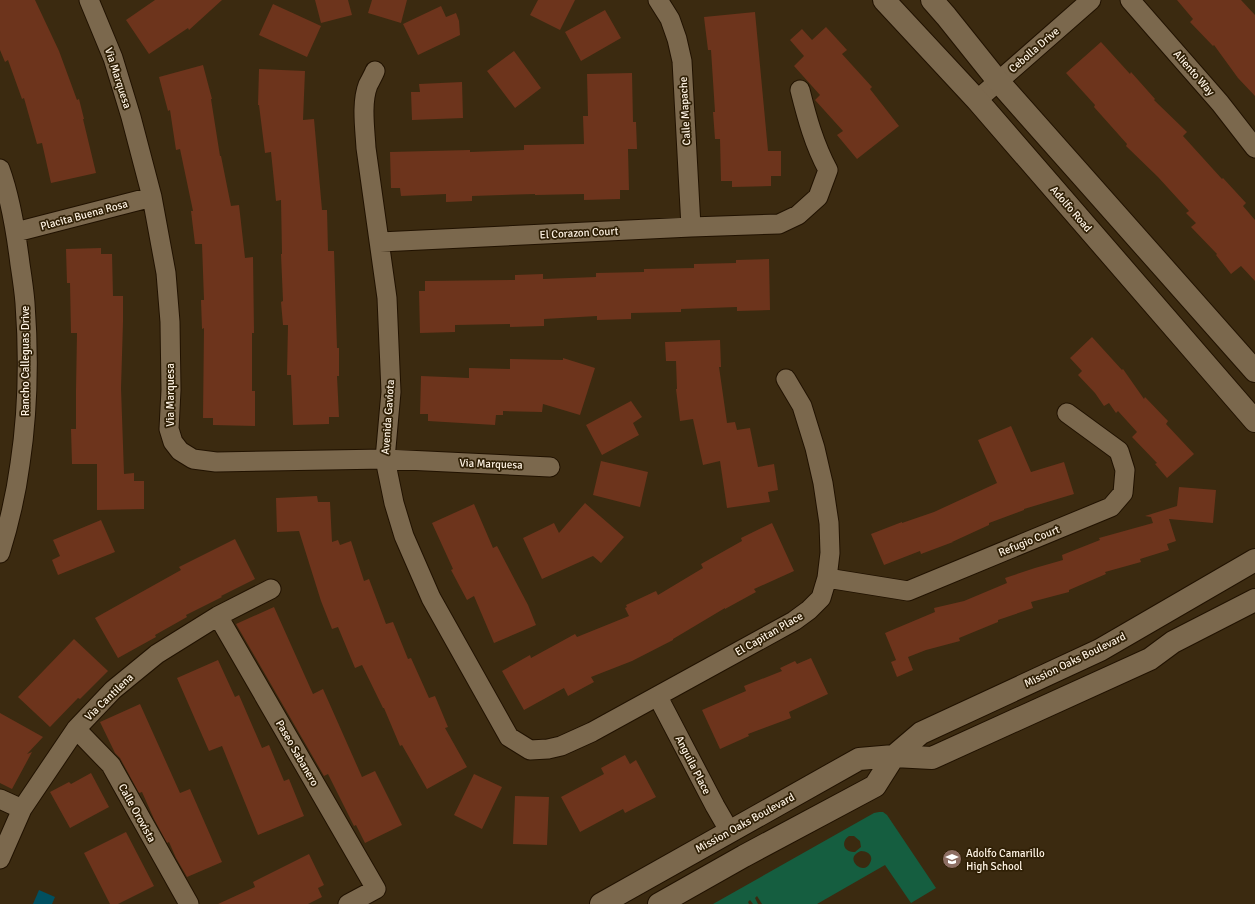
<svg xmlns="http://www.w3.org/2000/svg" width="1255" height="904" viewBox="0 0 1255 904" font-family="Signika,sans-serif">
<rect width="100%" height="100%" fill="#3b2a10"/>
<path fill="#155e40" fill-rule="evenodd" d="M879,812H883L887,815L936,888L911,903L885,865L817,904H762L757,896L755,898L758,904H753L750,900L748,902L749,904H713L874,813ZM849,836H854L860,841L861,847L855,852C844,853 840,842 849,836ZM861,851C868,851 874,856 870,863C864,877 842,858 861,851Z"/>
<path fill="#015060" d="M39,890L55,897L52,904H33Z"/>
<path fill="#6d341c" d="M0,0H35L59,51L77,100L79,99L84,119H83L96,173L51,183L42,143L37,144L24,98L22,99L8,60L5,62L0,50Z
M155,0H222L189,30L188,28L149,54L126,20Z
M315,0H348L352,15L321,23Z
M372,0H407L401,23L368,13Z
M538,0H575L560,30L530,15Z
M1177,0H1241L1255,15V96L1238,78L1214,45L1213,46L1190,22L1193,19Z
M273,4L321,26L307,57L259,35Z
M441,6L446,17L456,13L459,21L460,35L418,55L403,24Z
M605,10L621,38L581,61L565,32Z
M755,12L768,151H781V176H771V186L732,187V181H721L720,139H715L713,112H715L711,50H708L704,17Z
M826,27L847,50L842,54L872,87L870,89L899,126L857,159L837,135L843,131L815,100L820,95L794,66L804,56L790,40L802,29L812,40Z
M1101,42L1130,74L1131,72L1155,99L1154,100L1187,132L1183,136L1222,179L1223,178L1246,203L1243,206L1255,220V281L1241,266L1231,274L1216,255L1217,254L1191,227L1196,223L1186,213L1189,211L1158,177L1126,146L1127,144L1094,107L1095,105L1066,73Z
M514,51L541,88L515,108L487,71Z
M203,65L212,99H211L220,156H221L231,206L239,205L245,258L253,257L254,333H252V391H255V426L213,425V418H203L204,328L202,329L201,300H204L202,244H195L191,211H193L180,149L176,150L170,110L168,111L159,77Z
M259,69L305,71L303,120L314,119L322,210H327L328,251H334L337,348H339V376H337L339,417H329V424L293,425L291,375H287L288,325H283L281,302L283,301L281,254H282L281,200L276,201L271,152L265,153L259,105H258Z
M632,73L633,122H636L637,149H628L629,190H620V199L584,200V194L535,195V194L472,196V201L446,202V194L401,196L400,188H391L390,152L470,150V152L524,150V145L584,144L583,116H588L587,74Z
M462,82L463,118L412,120L411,92H420L419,84Z
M101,248V254H112L113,296H123V322L121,388L124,474L134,473V481H144V509L97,510V464H72L71,429H76V390L77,333H71L70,283H67L66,249Z
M769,259L770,310L737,311V307L681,309V312L631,313V319L597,320V316L544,319V326L510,327V324L455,325V332L420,333L419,291H425V281L515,280V275L543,274V279L596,277V273L644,272V269L694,268V264L736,263V260Z
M1092,337L1122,370L1123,369L1144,399L1145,397L1168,421L1166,424L1194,454L1167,478L1155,464L1157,463L1132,437L1137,432L1118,411L1116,413L1109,403L1104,406L1095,393L1078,375L1082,371L1070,358Z
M720,340L721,367H719L727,423L735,422L737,430L750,428L758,467L774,464L778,490L768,492L770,502L727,508L720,461L703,465L693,419L680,421L676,389H677L676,361H666L665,342Z
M563,358L595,368L580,415L543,404L542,412L503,411V415H496L495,425L428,421V414H420L421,376L469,378V368L510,369V359L563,360Z
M631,401L642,417L633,423L639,435L602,455L586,425Z
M1011,426L1031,472L1064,462L1074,494L1024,509V510L989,523V525L952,542H953L921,554L920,551L884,565L871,534L902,522V523L934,512L997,483L978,440Z
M601,461L648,472L640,507L593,495Z
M1179,487L1216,490L1213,523L1169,519L1176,541L1167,544L1169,550L1140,559L1141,562L1105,572L1106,574L1069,590V592L1031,602L1033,608L998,620V622L959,638L960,641L926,650L908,657L913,670L897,677L891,662L896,660L885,633L935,612L934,608L964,601L1007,583L1005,578L1035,568L1063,560L1062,555L1100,540L1099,538L1153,523L1151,517L1145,516L1177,506Z
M317,496L318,502H330L332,542L338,540L340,545L351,541L364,581L369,579L386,624L393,622L408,659L411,658L429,698L435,696L448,727L445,728L467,767L427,789L402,745L400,746L384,708H383L362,665L355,668L338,627L332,629L321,601L299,531L277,532L276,498Z
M585,503L624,537L601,563L593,556L542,579L523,538L554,523L559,533Z
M474,504L493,548L497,546L528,605L536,625L494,643L474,596L467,600L451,570L453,569L432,523Z
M101,520L115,552L58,575L52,560L60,556L53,540Z
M772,523L794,571L754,589L756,592L725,609V608L673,639V640L632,661L591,677L594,682L568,696L564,688L524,710L502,671L530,655L531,658L575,634L577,637L629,616L625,608L627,607L626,605L656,591L658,595L703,568L701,564L742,541L741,538Z
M235,539L255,579L221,596L222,597L186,615L187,617L155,635L156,637L118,658L95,618L181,570L179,567Z
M274,607L313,694L323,689L362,777L375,771L402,825L365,843L356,825L354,826L328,774L324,776L236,624Z
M74,639L108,671L80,699L78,698L50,727L18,697Z
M811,658L828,694L789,712L791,718L748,734L749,736L720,749L702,710L746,691L744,686L782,671L780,668L795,661L797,664Z
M218,660L235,697L239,695L262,748L269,745L284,781L289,779L304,816L258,835L222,746L209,751L177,678Z
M140,704L180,793L190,789L222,862L187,877L176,858L169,842L167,843L154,819L142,792L139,793L120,758L115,753L100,722Z
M0,713L43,737L27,754L32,752L12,789L0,783Z
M625,755L630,764L636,760L656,797L625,813L623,809L580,832L561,797L604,774L601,768Z
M91,773L109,807L70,828L50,792L69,782L71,784Z
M474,774L502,787L482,829L454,815Z
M515,796L549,797L547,845L513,844Z
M126,832L154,886L118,904H110L84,853Z
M309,854L324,885L318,888L322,897L308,904H218L255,887L253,882Z"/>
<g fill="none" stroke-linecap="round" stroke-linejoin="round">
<defs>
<path id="minor" d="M89,0L113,58L131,117L152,197L166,273L170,322L171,390L169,429L173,442L180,451L193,459L216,462L385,459L550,467
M658,0L670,19L677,39L682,61L691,227
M1130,0L1220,103L1255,148
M375,71C373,76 370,81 368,85C361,103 365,129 366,148L387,298L391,392L385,459L394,503L404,536L431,598L509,737L530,750L548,749L561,746L592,732L794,621L809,610L821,598L827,578L830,553L829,523L823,483L815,448L802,406L786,379
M977,100L1091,0
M0,169C11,199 16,232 20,264C22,277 24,290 25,303C29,356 28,411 20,464C16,494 9,524 0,553
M16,232L152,197
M380,242L691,227L779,224L798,215L818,197L828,170C814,144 807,118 800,90
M827,578L908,591L1111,507L1123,493L1125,470L1119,451L1067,413
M218,616L376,889L348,904
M658,697L715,806L730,832
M76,729L111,765L189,904
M0,799L22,809
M0,859L22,809L76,729L113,690L157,654L218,616L271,589"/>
<path id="secondary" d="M884,0L977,100L1255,421
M932,0L946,16L998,81L1255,371
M601,904L859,759L894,756L932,758L1150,659L1173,642L1255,600
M659,904L744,856L875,786L894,756L921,733L1100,650L1255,560"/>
</defs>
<use href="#minor" stroke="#211200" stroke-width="21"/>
<use href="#secondary" stroke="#211200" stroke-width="24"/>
<use href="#minor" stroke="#7b684d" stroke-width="19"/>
<use href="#secondary" stroke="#7b684d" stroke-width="22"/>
</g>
<defs>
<symbol id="school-disc" viewBox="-11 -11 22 22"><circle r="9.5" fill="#8d6e63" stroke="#302006"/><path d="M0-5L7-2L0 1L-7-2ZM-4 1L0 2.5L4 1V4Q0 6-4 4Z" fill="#fff"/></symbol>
</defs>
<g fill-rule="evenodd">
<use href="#school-disc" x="941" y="848" width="22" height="22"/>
</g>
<g text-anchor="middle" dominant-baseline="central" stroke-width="3.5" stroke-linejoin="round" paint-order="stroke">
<g font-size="11" fill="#fef3e4" stroke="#302006">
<text transform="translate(1034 50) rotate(-41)">Cebolla Drive</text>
<text transform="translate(1194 73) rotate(49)">Aliento Way</text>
<text transform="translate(118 78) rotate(72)">Via Marquesa</text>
<text transform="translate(685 111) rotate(-93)">Calle Mapache</text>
<text transform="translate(1071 209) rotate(49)">Adolfo Road</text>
<text transform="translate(84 215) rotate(-15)">Placita Buena Rosa</text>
<text transform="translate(579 233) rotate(-3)">El Corazon Court</text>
<text transform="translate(25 361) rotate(-90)">Rancho Calleguas Drive</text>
<text transform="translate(170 395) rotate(-90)">Via Marquesa</text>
<text transform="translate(388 417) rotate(-86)">Avenida Gaviota</text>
<text transform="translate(491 464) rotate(2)">Via Marquesa</text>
<text transform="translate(1029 541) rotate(-22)">Refugio Court</text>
<text transform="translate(769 634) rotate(-30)">El Capitan Place</text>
<text transform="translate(1075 660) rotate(-26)">Mission Oaks Boulevard</text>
<text transform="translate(109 697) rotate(-44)">Via Cantilena</text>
<text transform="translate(297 753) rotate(60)">Paseo Sabanero</text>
<text transform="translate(693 765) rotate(63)">Anguila Place</text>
<text transform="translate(137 813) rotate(61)">Calle Orovista</text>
<text transform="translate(745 823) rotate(-29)">Mission Oaks Boulevard</text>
</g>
<g font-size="11" fill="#fef3e4" stroke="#302006" text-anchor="start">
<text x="966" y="853">Adolfo Camarillo<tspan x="966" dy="13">High School</tspan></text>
</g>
</g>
</svg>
